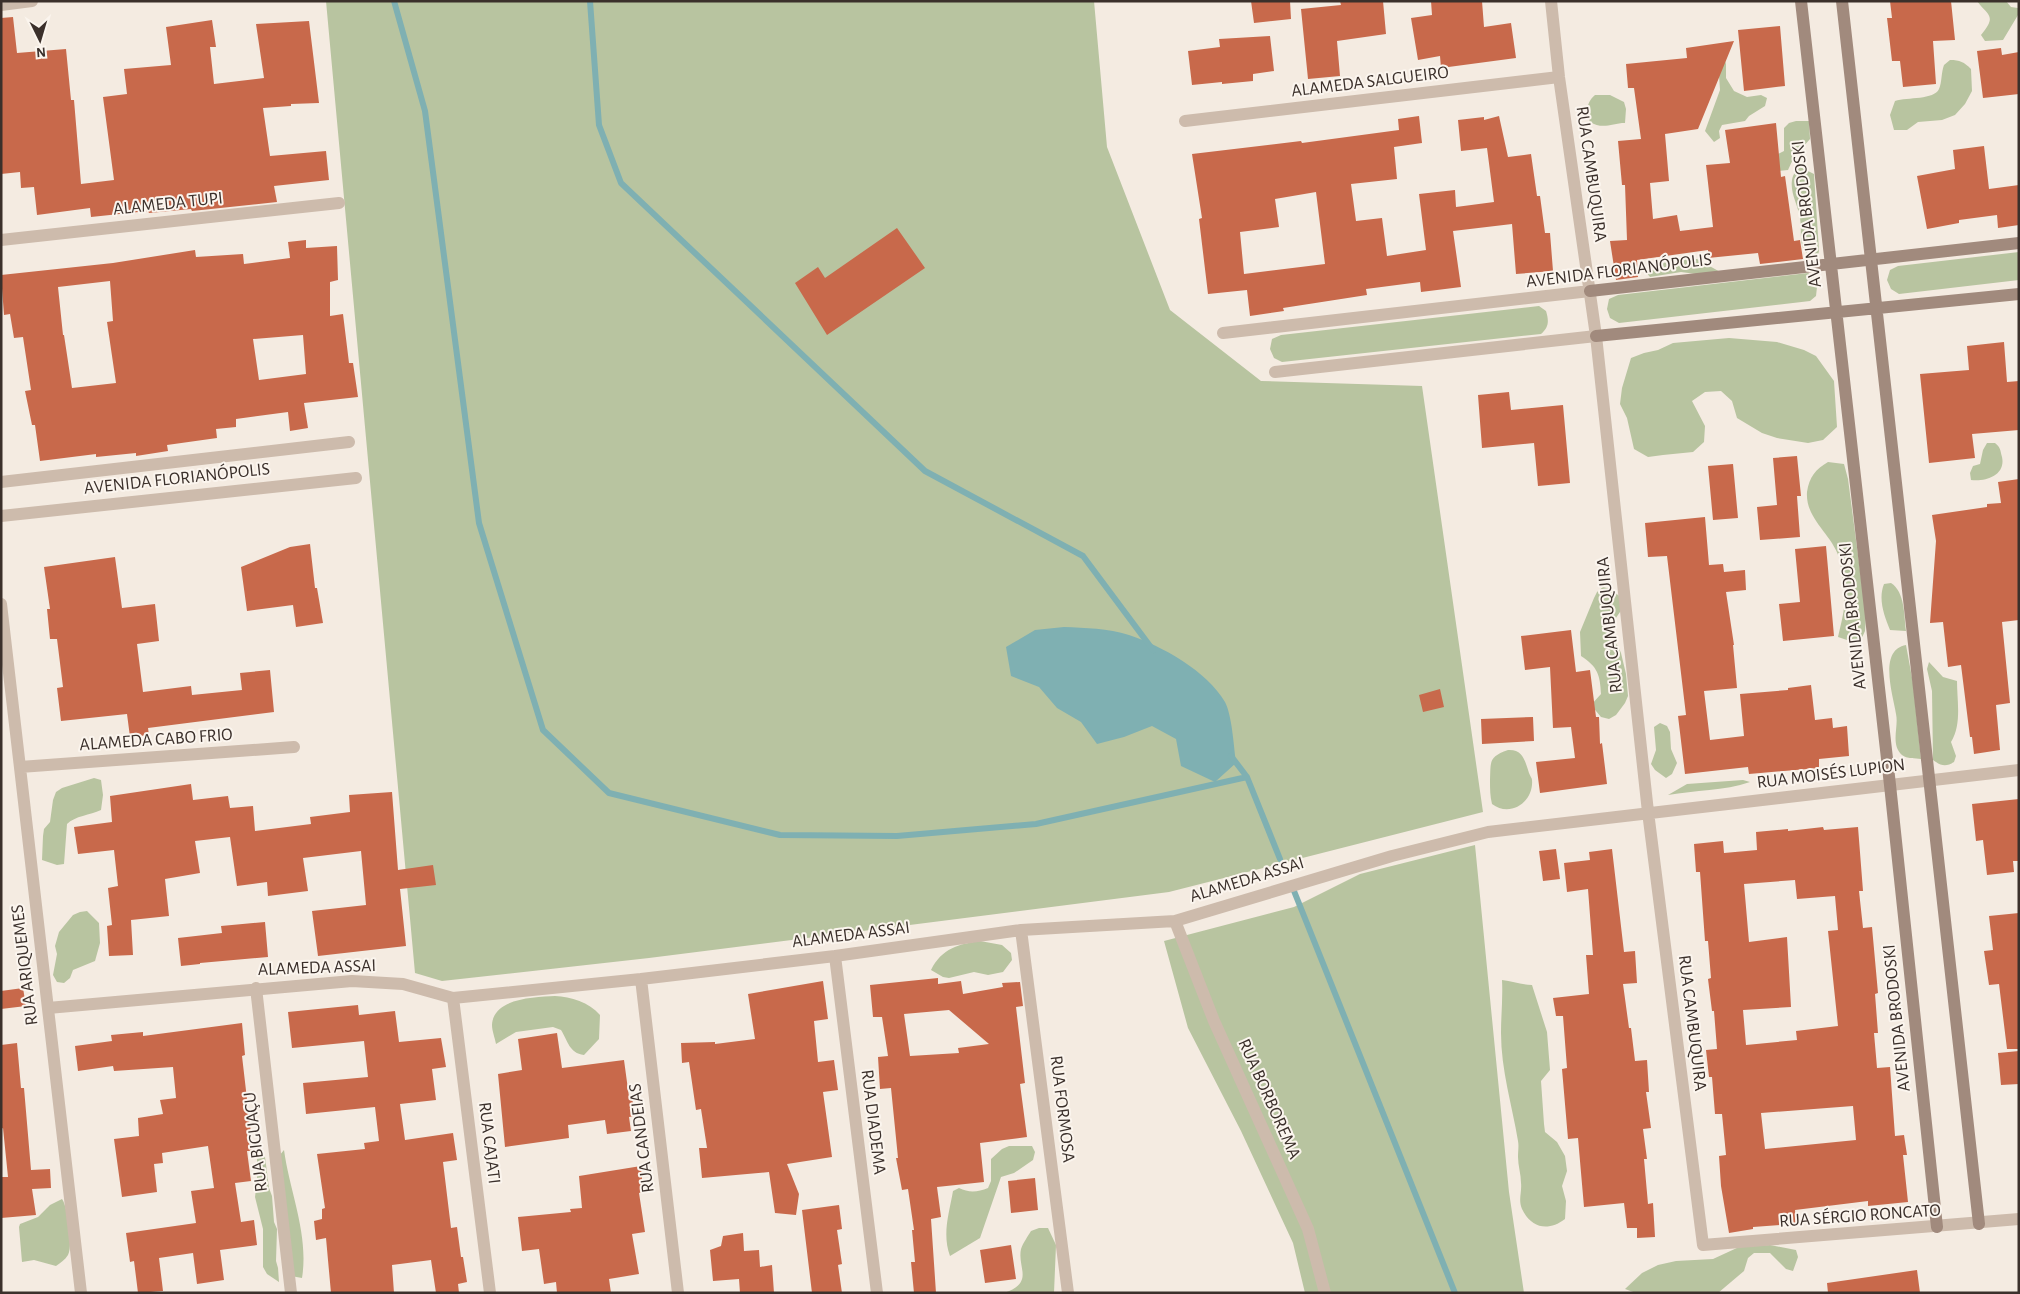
<svg xmlns="http://www.w3.org/2000/svg" width="2020" height="1294" viewBox="0 0 2020 1294" font-family="'Alegreya Sans',sans-serif">
<rect width="100%" height="100%" fill="#f4ebe1"/>
<path fill="#b8c4a0" d="M326,1H1094L1107,147L1170,310L1261,381L1422,386L1483,812L1169,892L649,958L442,981L415,973Z
M1977,1H2006L2011,7L2018,8V15L2003,40L1985,41L1981,35C1998,15 1987,15 1977,1Z
M1724,57L1726,64V78L1734,91L1747,97L1761,95L1767,98L1765,106L1749,116L1745,121L1722,125L1719,131L1720,138L1714,142L1705,131L1720,90L1719,75Z
M1950,60C1960,60 1964,62 1971,69L1972,91L1965,104L1955,115L1942,120L1918,122L1907,130H1894L1890,115L1895,101C1908,97 1934,100 1939,89C1942,82 1941,73 1944,65Z
M1595,95H1610L1624,102L1626,109L1625,123C1612,123 1603,130 1590,122C1586,111 1586,103 1595,95Z
M1796,121H1809L1810,139L1794,157L1788,170L1766,172L1774,156L1784,151V128L1789,123Z
M1800,167L1814,174L1819,251L1817,258C1811,257 1807,255 1804,250C1799,241 1802,229 1800,218C1798,205 1790,193 1792,180C1793,174 1796,171 1800,167Z
M2019,252V280L1899,294L1891,289L1887,280L1890,270L1898,266Z
M1690,259H1697L1722,273L1696,274L1681,272L1650,277L1645,271L1648,265Z
M1808,273L1815,278L1817,287L1816,296L1810,301L1619,323L1610,318L1607,309L1609,299L1618,295Z
M1539,306L1546,311C1549,321 1549,327 1541,334L1282,362L1274,358L1270,349L1272,339L1281,335Z
M1729,338L1777,342L1804,350L1816,356L1834,381L1837,427L1823,440L1808,443L1777,438L1762,433L1737,418L1732,401L1721,391L1705,392L1692,401L1705,426L1704,442L1693,452L1663,455L1648,457L1634,449L1627,418L1620,404L1622,388L1631,358L1644,353L1658,350L1673,343Z
M1987,443H1995C2001,448 2000,450 2002,457C2006,475 1986,482 1971,480L1970,473L1973,466L1980,464L1983,450Z
M1828,462L1844,464L1848,479L1866,616L1865,631L1859,644L1838,637C1844,611 1847,603 1842,576C1841,571 1841,566 1840,561C1834,535 1805,520 1807,492C1809,477 1816,469 1828,462Z
M1891,583C1905,592 1904,615 1906,631L1890,630C1884,615 1878,599 1884,584Z
M1603,587L1610,589L1622,598L1620,612L1611,625L1613,641L1618,646L1621,653L1626,674L1628,696L1625,703L1616,715L1609,719L1601,717L1591,705L1601,694C1600,675 1598,667 1581,656L1580,632L1594,598L1597,592Z
M1906,645L1913,683L1921,759C1915,758 1907,759 1902,755C1890,744 1899,727 1896,714C1893,695 1878,650 1906,645Z
M1929,662L1943,677L1957,681C1957,701 1962,724 1951,742L1956,756L1954,762C1946,767 1941,766 1933,760L1932,691L1927,669Z
M1660,723L1667,726L1670,732L1671,749L1677,763L1672,774L1666,778L1655,770L1651,764L1656,750L1654,727Z
M1508,750C1523,749 1525,761 1529,773C1530,776 1532,778 1532,780C1534,802 1510,818 1492,804C1490,796 1490,789 1490,780C1491,762 1488,757 1508,750Z
M94,778L101,780L103,795L101,810C90,815 75,816 67,824L64,864L57,865L42,860L43,836L44,829L50,822L53,800L56,792L62,788Z
M1743,780L1750,782C1724,791 1695,790 1668,795L1687,784Z
M1475,845L1509,1192L1524,1293H1305L1293,1243L1241,1131L1188,1028L1164,941L1294,907L1360,874Z
M87,911L99,923L100,943L95,961L73,970L70,978L64,983L57,982L53,975L57,954L55,946L59,932L73,915L80,912Z
M980,941L1002,945L1011,953L1012,960L1003,972L988,975L974,972L949,978L943,977L931,970C942,948 959,944 980,941Z
M1502,980C1513,981 1521,985 1532,985L1547,1032L1550,1070L1541,1081L1544,1124L1545,1132L1557,1142L1565,1156L1567,1171L1562,1186L1566,1201L1565,1219C1548,1232 1531,1228 1522,1209C1518,1200 1522,1192 1521,1183C1521,1174 1518,1166 1518,1157C1518,1151 1519,1146 1518,1141C1512,1105 1501,1070 1501,1033C1501,1015 1503,998 1502,980Z
M555,996C571,997 589,1002 600,1015L599,1039L584,1055C569,1053 568,1041 561,1030L553,1027L516,1032L496,1044C495,1038 492,1031 492,1025C493,998 535,997 555,996Z
M1009,1146H1032L1035,1152L1033,1160L1014,1173L1001,1177L980,1238L950,1256C942,1234 949,1214 953,1191L959,1188C969,1193 978,1192 988,1188L991,1181V1159L1002,1149Z
M284,1150C290,1193 309,1235 302,1278L291,1276L279,1156Z
M259,1153L265,1157L269,1188L272,1196L274,1222L277,1229L276,1261L278,1268L279,1282L267,1274L263,1267V1229L255,1197L257,1181V1159Z
M62,1199C68,1207 73,1246 68,1255C65,1260 60,1263 56,1266L34,1260L22,1262L19,1227L20,1224L38,1217L50,1205Z
M1039,1228H1048L1056,1245L1054,1293H1004C1035,1282 1017,1268 1021,1249C1023,1243 1028,1236 1031,1231Z
M1770,1245L1796,1250L1798,1257L1793,1271L1786,1269L1770,1253H1754L1748,1258L1744,1271L1718,1293H1636L1625,1289L1642,1273L1658,1265L1676,1261L1713,1259L1739,1247Z"/>
<path fill="#7fb0b2" d="M1064,627C1085,628 1108,628 1129,635C1162,646 1207,671 1225,702C1232,715 1234,748 1236,763L1215,782L1181,766L1176,739L1152,726L1124,737L1097,744L1081,722L1057,708L1039,687L1011,676L1006,647L1035,630Z"/>
<g fill="none" stroke-linecap="round" stroke-linejoin="round">
<path stroke="#7fb0b2" stroke-width="6" d="M394,1L425,111L479,523L543,730L609,793L780,835L897,836L1036,824L1247,777
M590,1L599,125L621,183L925,471L1083,556L1153,650
M1231,756L1247,777L1280,859
M1294,891L1455,1293"/>
</g>
<path fill="#c8694b" fill-rule="evenodd" d="M1251,1H1290L1291,19L1254,23Z
M1340,1H1383L1386,34L1337,41L1340,76L1308,79L1301,9L1341,5Z
M1431,1H1482L1484,27L1511,23L1516,58L1441,68L1440,56L1418,60L1411,18L1432,15Z
M1890,1H1951L1955,40L1933,41L1936,84L1903,87L1900,61H1892L1887,18H1892Z
M13,17L17,53L66,49L71,100H74L81,184L114,180L103,97L127,94L124,69L171,65L166,27L212,20L216,47H210L214,84L264,78L256,24L309,21L319,103L291,104V106L263,108L270,156L326,151L329,180L274,186L277,202L192,211L191,209L149,213L148,211L91,217L90,208L37,215L34,187L21,188L20,172L1,174V18Z
M1780,26L1785,86L1744,91L1738,30Z
M1270,36L1274,71L1253,74V81L1222,84V82L1192,85L1188,51L1220,47L1219,39Z
M1734,41L1698,129L1665,134L1669,181L1650,183L1653,219L1677,215L1680,231L1713,227L1706,165L1730,163L1725,130L1776,123L1781,177L1785,176L1794,241L1800,240L1803,259L1760,264L1758,253L1708,258V250L1637,260L1638,277L1616,280L1610,241L1627,240L1625,185H1622L1618,141L1641,139L1634,88H1628L1626,64L1687,58L1686,48Z
M2001,48L2002,55L2019,52V94L1983,98L1977,51Z
M1419,116L1422,143L1394,147L1397,179L1351,184L1356,221L1382,218L1387,256L1426,250L1419,194L1455,190L1456,207L1494,202L1487,148L1461,151L1458,120L1484,117V120L1499,116L1508,157L1531,154L1537,196H1540L1545,233H1550L1553,271L1516,274L1512,224L1453,231L1461,287L1421,292L1420,282L1366,289L1367,295L1283,308L1284,311L1250,316L1247,290L1208,294L1199,219L1202,218L1192,154L1301,141L1302,143L1399,130L1398,119ZM1316,192L1325,264L1244,274L1240,232L1279,227L1275,199Z
M1984,146L1989,189L2019,185V225L1998,228L1997,215L1959,220V223L1927,229L1917,176L1955,169L1953,150Z
M897,228L925,268L827,335L795,283L818,267L825,278Z
M306,240V248L337,246L338,280L330,282V316L343,314L349,363H353L358,397L304,403L308,428L290,431L288,412L236,419V427L216,429L217,438L167,445L168,451L136,456V453L96,457V454L40,461L35,425H32L25,391L31,390L23,337L14,338L10,314L4,315L1,275L113,263L195,250L196,257L243,254L244,264L290,258L288,242ZM110,281L113,321L107,322L116,383L72,388L64,335H63L58,287ZM303,335L306,374L259,380L253,339Z
M2004,342L2007,382L2019,381V430L1972,434L1975,458L1929,463L1920,374L1969,370L1967,346Z
M1509,392L1511,410L1563,405L1570,483L1538,486L1534,443L1482,448L1478,395Z
M1797,456L1801,496H1797L1800,537L1760,540L1757,507L1777,505L1773,458Z
M1733,464L1738,518L1713,520L1708,466Z
M2019,479V620L2002,622L2010,703L1996,705L2000,750L1974,754L1972,737H1970L1961,665L1948,667L1943,622L1930,623L1936,541L1932,515L1987,507V504L2001,503L1998,482Z
M1705,517L1709,565L1723,564L1724,572L1745,570L1746,590L1726,592L1734,645H1733L1737,688L1704,691L1710,740L1744,736L1740,694L1788,690V688L1811,685L1815,720L1832,718L1833,728L1847,726L1849,756L1819,759V768L1749,774L1748,767L1685,774L1678,716L1686,715L1667,556L1648,557L1645,523Z
M310,544L315,588H317L323,623L296,627L293,605L247,611L241,567L290,547Z
M1826,546L1834,636L1783,641L1779,604L1800,602L1795,549Z
M115,557L122,608L155,604L159,641L137,644L143,692L191,686L192,695L242,690L240,673L270,670L274,712L148,728L149,735L130,737L127,714L61,721L57,688L63,687L57,639H50L47,609H50L44,567Z
M1571,630L1576,672L1590,670L1596,717H1599L1600,744L1602,743L1607,784L1540,793L1536,762L1575,758L1571,727L1553,728L1550,667L1525,670L1521,636Z
M1440,689L1444,707L1423,712L1419,695Z
M1533,717L1534,741L1482,744L1481,719Z
M191,784L193,800L228,796L230,808L253,806L255,831L311,824L310,817L350,812L349,795L392,792L398,870L433,865L436,885L400,889L406,946L318,956L312,911L366,905L361,851L303,858L308,891L268,896L267,882L237,886L230,837L195,841L200,873L165,879L169,916L131,920L133,955L109,956L107,926L112,925L108,888L118,886L114,850L78,854L74,827L112,822L110,796Z
M2019,799V861H2013L2014,872L1987,875L1983,840L1976,841L1972,804Z
M1823,827L1824,830L1858,827L1863,891H1859L1863,928L1872,927L1878,993L1875,994L1878,1033H1874L1877,1068L1890,1067L1895,1136L1904,1135L1907,1155H1903L1908,1202L1868,1206V1201L1795,1210L1796,1224L1753,1227V1229L1729,1233L1721,1186L1719,1156L1726,1155L1722,1114H1715L1712,1077H1709L1706,1050L1717,1049L1714,1011H1712L1708,979L1711,978L1708,941H1705L1700,872H1696L1694,844L1723,841L1724,853L1757,850L1756,832L1788,829V831ZM1795,880L1797,899L1835,896L1838,930L1828,931L1838,1026L1796,1031L1797,1040L1746,1045L1743,1010L1791,1007L1787,937L1749,942L1744,884ZM1853,1106L1856,1140L1765,1149L1761,1113Z
M1556,849L1560,879L1543,881L1539,851Z
M1612,849L1624,952L1635,951L1637,983L1623,984L1629,1028H1631L1635,1061L1647,1060L1649,1092H1646L1651,1128L1643,1129L1647,1159H1644L1648,1204L1653,1203L1655,1237L1637,1238V1228H1627L1624,1203L1584,1207L1578,1138L1568,1139L1562,1069L1567,1068L1563,1016H1556L1553,998L1589,994L1586,955H1593L1588,889L1567,892L1564,863L1590,860L1589,852Z
M2019,913V1049H2007L1999,984L1989,985L1984,951L1993,950L1989,916Z
M265,922L268,957L200,963V964L181,966L178,938L222,933L221,926Z
M938,978V984L961,981L963,994L1003,987L1002,983L1020,982L1023,1006L1016,1007L1025,1083L1020,1084L1027,1137L980,1143L984,1182L937,1187L941,1217L931,1219L936,1293H914L911,1262H915L912,1230H914L908,1189L902,1190L896,1158H898L891,1088L880,1089L878,1057L888,1056L882,1017H873L870,985ZM949,1010L989,1044L958,1048L959,1053L910,1056L904,1014Z
M823,981L828,1019L814,1021L818,1062L834,1060L838,1090L823,1092L832,1157L787,1164L799,1194L796,1215L775,1213L769,1172L702,1178L699,1148H707L701,1109L696,1110L689,1062L682,1063L681,1043L715,1042V1044L755,1039L748,994Z
M23,988L26,1006L1,1009V991Z
M358,1005L359,1015L395,1011L399,1042L441,1038L446,1067L432,1069L436,1100L400,1104L405,1140L453,1133L457,1160L443,1162L451,1228L457,1227L461,1257H463L467,1282L458,1284L459,1293H436L431,1260L392,1265L394,1293H331L326,1238L316,1240L314,1221L322,1219V1209L325,1208L317,1154L365,1149L364,1143L379,1141L375,1107L306,1114L303,1083L368,1077L364,1041L292,1048L288,1012Z
M242,1023L245,1055L242,1056L253,1151H247L251,1181L235,1183L241,1222L254,1220L257,1245L220,1250L224,1280L197,1284L193,1253L159,1258L163,1291L138,1293L134,1261L130,1262L126,1233L196,1223L191,1191L214,1188L208,1146L162,1153L163,1163L154,1164L157,1192L122,1197L114,1139L139,1136L138,1118L163,1114L160,1100L176,1098L173,1067L114,1071L113,1066L78,1071L75,1046L112,1041L111,1035L143,1032V1036Z
M557,1033L562,1068L624,1060L629,1097H632L635,1116L629,1117L631,1131L607,1134L605,1120L568,1125L569,1138L505,1147L498,1074L522,1070L518,1039Z
M17,1043L21,1088H24L31,1170L50,1169L51,1188L32,1189L36,1215L1,1218V1177H8L3,1128L1,1129V1045Z
M2019,1051V1084L2001,1085L1998,1053Z
M641,1166L643,1192L639,1193L645,1232L632,1234L639,1274L609,1279L611,1293H557L556,1282L544,1284L539,1249L522,1251L518,1217L571,1212L570,1209L582,1208L579,1176Z
M1035,1178L1038,1210L1011,1213L1008,1181Z
M839,1205L842,1229L837,1230L842,1264L838,1265L842,1293H812L802,1210Z
M743,1233L744,1251L759,1250L760,1267L772,1265L774,1293H740L739,1279L713,1281L710,1250L721,1246L723,1236Z
M1011,1245L1016,1279L985,1283L980,1250Z
M1917,1270L1920,1293H1828L1827,1283Z"/>
<g fill="none" stroke-linecap="round" stroke-linejoin="round">
<path stroke="#cdbbac" stroke-width="12" d="M1551,1L1559,77L1596,336L1648,812L1703,1245L2019,1219
M1,5L32,1
M1185,121L1559,77
M1,240L339,203
M1223,333L1590,291
M1275,372L1596,336
M1,482L349,442
M1,516L356,478
M1,604L81,1293
M20,767L294,747
M1175,921L1214,1021L1308,1229L1325,1293
M1021,930L1068,1293
M835,956L877,1293
M641,979L678,1293
M256,988L291,1293
M453,998L490,1293
M48,1008L352,981L403,984L453,998L641,979L835,956L1021,930L1175,921L1392,856L1488,832L2019,770"/>
<path stroke="#a18a7d" stroke-width="12" d="M1801,1L1890,785L1937,1227
M1842,1L1979,1224
M1590,291L2019,243
M1596,336L2019,294"/>
</g>
<g text-anchor="middle" dominant-baseline="central" stroke-width="4" stroke-linejoin="round" paint-order="stroke">
<g font-size="18" fill="#3b302b" stroke="#fbf5ee">
<text transform="translate(1370 82) rotate(-7)">ALAMEDA SALGUEIRO</text>
<text transform="translate(1591 174) rotate(82)">RUA CAMBUQUIRA</text>
<text transform="translate(168 204) rotate(-6)">ALAMEDA TUPI</text>
<text transform="translate(1807 214) rotate(-97)">AVENIDA BRODOSKI</text>
<text transform="translate(1619 271) rotate(-7)">AVENIDA FLORIANÓPOLIS</text>
<text transform="translate(177 479) rotate(-6)">AVENIDA FLORIANÓPOLIS</text>
<text transform="translate(1853 616) rotate(-96)">AVENIDA BRODOSKI</text>
<text transform="translate(1610 625) rotate(-96)">RUA CAMBUQUIRA</text>
<text transform="translate(156 740) rotate(-4)">ALAMEDA CABO FRIO</text>
<text transform="translate(1831 774) rotate(-7)">RUA MOISÉS LUPION</text>
<text transform="translate(1247 880) rotate(-17)">ALAMEDA ASSAI</text>
<text transform="translate(851 935) rotate(-7)">ALAMEDA ASSAI</text>
<text transform="translate(25 965) rotate(-97)">RUA ARIQUEMES</text>
<text transform="translate(317 968) rotate(-2)">ALAMEDA ASSAI</text>
<text transform="translate(1897 1018) rotate(-96)">AVENIDA BRODOSKI</text>
<text transform="translate(1692 1023) rotate(83)">RUA CAMBUQUIRA</text>
<text transform="translate(1269 1099) rotate(66)">RUA BORBOREMA</text>
<text transform="translate(1062 1109) rotate(83)">RUA FORMOSA</text>
<text transform="translate(873 1122) rotate(83)">RUA DIADEMA</text>
<text transform="translate(642 1138) rotate(-97)">RUA CANDEIAS</text>
<text transform="translate(256 1142) rotate(-97)">RUA BIGUAÇU</text>
<text transform="translate(489 1143) rotate(83)">RUA CAJATI</text>
<text transform="translate(1860 1216) rotate(-4)">RUA SÉRGIO RONCATO</text>
</g>
</g>
<rect width="2020" height="1294" fill="none" stroke="#3b302b" stroke-width="5"/>
<g transform="translate(40 40) rotate(175)" stroke="#fbf5ee" stroke-width="4" paint-order="stroke">
<path d="M0-4L9 19L0 12L-9 19Z" fill="#3b302b"/>
<text y="-8" font-size="14" font-weight="bold" text-anchor="middle" fill="#3b302b">N</text>
</g>
</svg>
